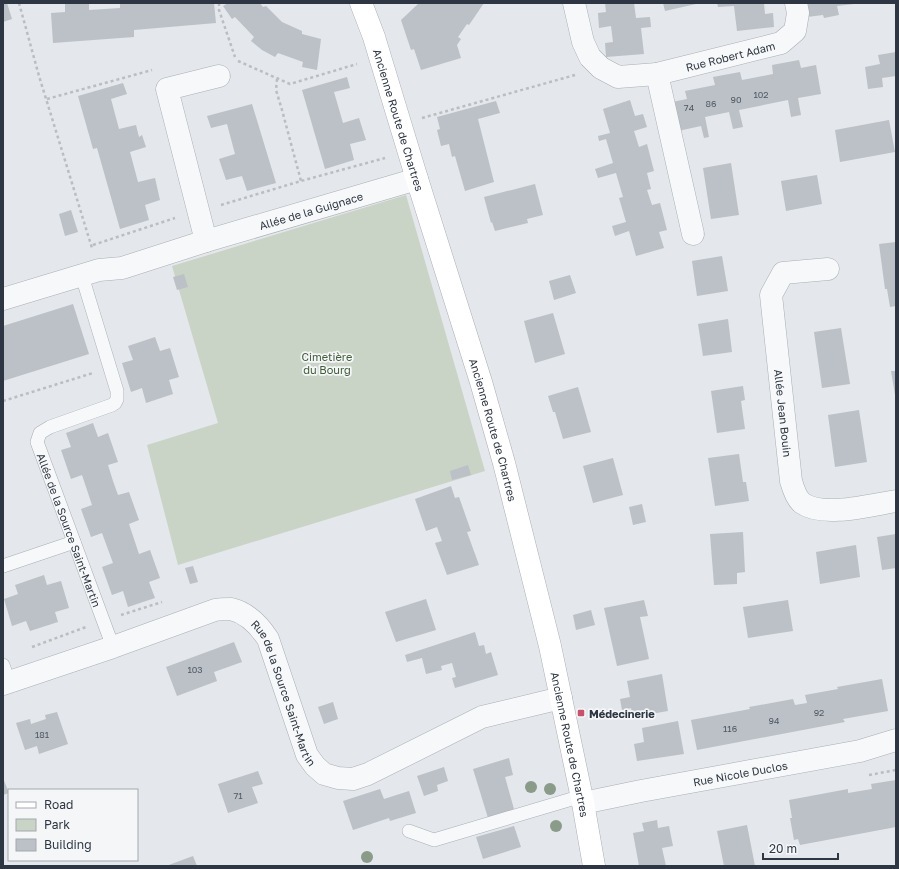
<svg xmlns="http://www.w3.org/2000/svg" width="899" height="869" viewBox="0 0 899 869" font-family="'Golos Text',sans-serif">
<rect width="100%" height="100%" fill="#e4e7eb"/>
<path fill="#cad4c6" d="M406,195L485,471L178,565L147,445L218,423L172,266Z"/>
<path fill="#bbc1c7" d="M3,3H7L12,19L3,22Z
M65,3H89V10L120,8V3H214L216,23L134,30V37L53,43L51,13L65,12Z
M228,3H260L263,7L266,6L282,22L302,31V34L321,39L317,70L302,67L303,62L278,53L275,57L262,50L251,41L254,37L235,17L232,19L223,6Z
M419,3H484L469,25L467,24L458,37L461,39L457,45L461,58L421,70L414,49L411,50L401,20Z
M605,3H634L636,18L650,17L651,27L641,28L644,54L606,57L605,43L613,42L611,26L599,28L598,13L606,12Z
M663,3H696V4L665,11Z
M717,3H764L765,14L773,13L774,27L737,31L734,6L718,7Z
M805,3H854V4L837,6L839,15L824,18L823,15L807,17Z
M896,52V76L882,78L883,87L868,89L865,67L880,64L878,55Z
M799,60L801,68L816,65L821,94L798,98L801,115L791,117L788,100L739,110L743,127L733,129L729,112L705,117L709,137L704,138L701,126L678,131L672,102L687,99L685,91L715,85L713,77L740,72L742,80L773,74L772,65Z
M347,77L350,88L334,92L343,123L359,118L366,140L350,144L354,160L325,169L302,90Z
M123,83L127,94L111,99L119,129L136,125L139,137L142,135L146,147L130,152L138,182L155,178L160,200L145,205L149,220L120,229L97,148L93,149L78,96Z
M630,100L635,116L643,114L647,127L634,131L639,147L647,144L654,171L647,173L651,189L647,190L652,205L660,203L667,230L659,232L664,248L636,256L629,231L615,236L612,226L626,222L619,198L623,197L616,173L598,178L595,169L613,163L606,139L599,141L598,136L610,133L603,109Z
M496,101L500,113L478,119L494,182L465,191L455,156L452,157L449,144L441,146L437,130L440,129L437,117Z
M252,104L276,183L247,191L242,176L226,180L219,159L235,154L227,124L211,128L207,116Z
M889,120L895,152L840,162L835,130Z
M731,163L739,215L711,219L703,168Z
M817,175L822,204L786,211L781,181Z
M535,184L543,215L527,219L528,223L495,231L492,222L491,223L484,197Z
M71,210L78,232L65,236L59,214Z
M896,242V306L890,307L887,289H885L879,244Z
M722,256L728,291L697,296L692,261Z
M184,274L188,287L177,290L173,277Z
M570,275L576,293L554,300L549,281Z
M73,304L89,354L3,381V326Z
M553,313L565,354L535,363L524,321Z
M728,319L732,352L703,356L698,324Z
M841,328L850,384L822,388L814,332Z
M155,337L160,351L170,348L179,377L169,380L173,394L146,403L142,388L131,392L122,363L133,360L128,346Z
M891,371H896V395H895Z
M743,386L745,400L741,401L745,429L717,433L711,391Z
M578,387L591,432L563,439L555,412H553L548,396Z
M859,410L867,462L835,467L828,415Z
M93,423L98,437L108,433L118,462L108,465L113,481L118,495L129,492L139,520L129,524L139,554L150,550L160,578L149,582L155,598L128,607L123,591L112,595L102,567L113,563L102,533L91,537L81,509L92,505L82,475L71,479L61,450L71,447L66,433Z
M739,454L743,482H746L749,501L715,506L708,458Z
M613,458L623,495L593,503L583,466Z
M468,465L471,475L452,480L450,471Z
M451,486L455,498L459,497L471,531L467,532L479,565L447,575L435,543L442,541L437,527L426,531L415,499Z
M642,504L646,522L633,525L629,507Z
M743,532L745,572L737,573V584L714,585L710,534Z
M896,534V568L882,570L877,537Z
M856,545L860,577L820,584L816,552Z
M193,566L198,582L190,584L185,568Z
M44,575L47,585L61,581L69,608L55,612L58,622L30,631L26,621L12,626L4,599L18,594L15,585Z
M426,599L436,630L396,642L385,612Z
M644,600L648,616L640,617L649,659L617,666L604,608Z
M788,600L793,631L748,638L743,607Z
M591,610L595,625L576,630L573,615Z
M475,632L479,646L484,645L486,654L491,652L498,675L455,688L452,678L456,677L452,663L441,666L442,670L426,674L422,658L407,662L405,655Z
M234,642L242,662L214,672L217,681L177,696L166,667Z
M662,674L668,711L633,717L631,708L622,710L620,699L630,697L627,681Z
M882,679L888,711L843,719L845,722L697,750L691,720L750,709L749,707L793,699L795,705L807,703L805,695L838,689L837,687Z
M333,702L338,719L324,724L318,707Z
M57,712L68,744L39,754L37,746L25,750L16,723L30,719L31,724L46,719L45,715Z
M678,721L684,754L637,761L634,744L644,742L642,728Z
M509,758L513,775L505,777L514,809L488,818L473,769Z
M444,767L448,781L437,785L438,791L424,796L417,776Z
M258,771L263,784L252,787L258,803L228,813L218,784Z
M3,778L9,793L3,795Z
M896,780V827L800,845L798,839L794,840L790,818H792L789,800L848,789V793L872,789L871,784Z
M380,789L384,799L409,791L416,813L390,821L389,818L353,830L343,801Z
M657,820L658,828L669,826L673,846L662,848L666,866H639L633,833L644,831L642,823Z
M747,825L755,866H724L717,831Z
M514,826L521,847L483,859L476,837Z
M193,856L197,866H166Z"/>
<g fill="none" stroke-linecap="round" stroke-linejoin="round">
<defs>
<g id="lane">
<path id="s1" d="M82,276L117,391V399L115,403L112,405L50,427L40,433L37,442L113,647"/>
<path d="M3,566L74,542"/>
<path d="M3,665L9,682"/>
<path d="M409,831L434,840L582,796"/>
</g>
<g id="street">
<path id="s2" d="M574,3L583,42L590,57L601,68L618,77L657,74L781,43L795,31L798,13L796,3"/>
<path d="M657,74L693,234"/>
<path d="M206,241L167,89L219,76"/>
<path id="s3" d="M828,269L783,273L771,295L791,481C793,488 796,498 802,503C823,518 871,505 896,501"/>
<path id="s4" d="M3,299L99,270L122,268L206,241L417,179"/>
<path id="s5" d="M3,684L113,647L215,610C220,609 226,609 231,609C248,613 259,625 268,639L307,755L315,766L324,774L338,778L353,779L368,774L482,717L561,698"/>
<path id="s6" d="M583,803L641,791L860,751L896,740"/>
</g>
<g id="secondary">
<path id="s7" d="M361,3L374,37L380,57L417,179L481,382L504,463L550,646L583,803L594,866"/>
</g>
</defs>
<use href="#lane" stroke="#a9aeb5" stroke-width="14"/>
<use href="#street" stroke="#a9aeb5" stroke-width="23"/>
<use href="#secondary" stroke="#a9aeb5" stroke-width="23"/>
<path stroke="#babec2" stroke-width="2.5" stroke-dasharray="3 3" stroke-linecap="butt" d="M19,3L39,76L92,248
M219,3V10L235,57
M238,61L290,84L357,64
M277,79L276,90L282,110L301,181
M47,99L152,70
M422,118L575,75
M221,205L301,181L385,158
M93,245L175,218
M3,401L93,373
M121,615L162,602
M32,647L86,627
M869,775L896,770"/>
<use href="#lane" stroke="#f7f8f9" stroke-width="13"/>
<use href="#street" stroke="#f7f8f9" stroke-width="22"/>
<use href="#secondary" stroke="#fff" stroke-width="22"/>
</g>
<g fill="#8b9b8a">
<circle cx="531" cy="787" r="6"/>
<circle cx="550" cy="789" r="6"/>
<circle cx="556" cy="826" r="6"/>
<circle cx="367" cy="857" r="6"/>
</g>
<rect fill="#c6536b" stroke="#f4f6f8" stroke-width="1.5" x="577" y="709" width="8" height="8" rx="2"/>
<g text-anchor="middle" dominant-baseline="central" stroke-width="3.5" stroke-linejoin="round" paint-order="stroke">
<g font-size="9" fill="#505963">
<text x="761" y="94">102</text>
<text x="736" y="99">90</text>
<text x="711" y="103">86</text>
<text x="689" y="107">74</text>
<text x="195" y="669">103</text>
<text x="819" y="712">92</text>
<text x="774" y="720">94</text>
<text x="730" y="728">116</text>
<text x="42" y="734">181</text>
<text x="238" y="795">71</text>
</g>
<g font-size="11" fill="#2d3642" stroke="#f4f6f8">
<text stroke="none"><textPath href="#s2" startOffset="206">Rue Robert Adam</textPath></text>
<text stroke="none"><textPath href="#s7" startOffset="123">Ancienne Route de Chartres</textPath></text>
<text stroke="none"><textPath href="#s4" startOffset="321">Allée de la Guignace</textPath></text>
<text stroke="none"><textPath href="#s3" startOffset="189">Allée Jean Bouin</textPath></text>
<text stroke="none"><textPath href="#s7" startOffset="447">Ancienne Route de Chartres</textPath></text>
<text stroke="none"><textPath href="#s1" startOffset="317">Allée de la Source Saint-Martin</textPath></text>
<text stroke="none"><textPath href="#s5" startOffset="345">Rue de la Source Saint-Martin</textPath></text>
<text stroke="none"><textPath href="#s7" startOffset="771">Ancienne Route de Chartres</textPath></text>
<text stroke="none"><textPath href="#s6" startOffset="160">Rue Nicole Duclos</textPath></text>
</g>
<g font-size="11" fill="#435d3b" stroke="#f4f6f8">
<text x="327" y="356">Cimetière<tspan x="327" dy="13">du Bourg</tspan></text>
</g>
<g font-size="11" font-weight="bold" fill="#2d3642" stroke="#f4f6f8" text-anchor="start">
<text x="589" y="713">Médecinerie</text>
</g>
</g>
<rect width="899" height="869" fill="none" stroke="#2d3642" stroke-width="8"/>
<rect x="8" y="789" width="130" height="72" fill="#f4f6f8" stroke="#a4a9af"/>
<rect x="16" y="802" width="20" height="6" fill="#ffffff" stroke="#a4a9af"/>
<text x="44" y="809" font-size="12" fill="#2d3642">Road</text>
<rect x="16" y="819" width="20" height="12" fill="#cad4c6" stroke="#a4a9af"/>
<text x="44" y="829" font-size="12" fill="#2d3642">Park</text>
<rect x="16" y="839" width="20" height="12" fill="#bbc1c7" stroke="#a4a9af"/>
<text x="44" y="849" font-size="12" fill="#2d3642">Building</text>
<path d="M763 853v6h75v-6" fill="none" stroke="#2d3642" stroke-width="2"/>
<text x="769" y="853" font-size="12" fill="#2d3642" stroke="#f4f6f8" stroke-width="3" paint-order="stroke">20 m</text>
</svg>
